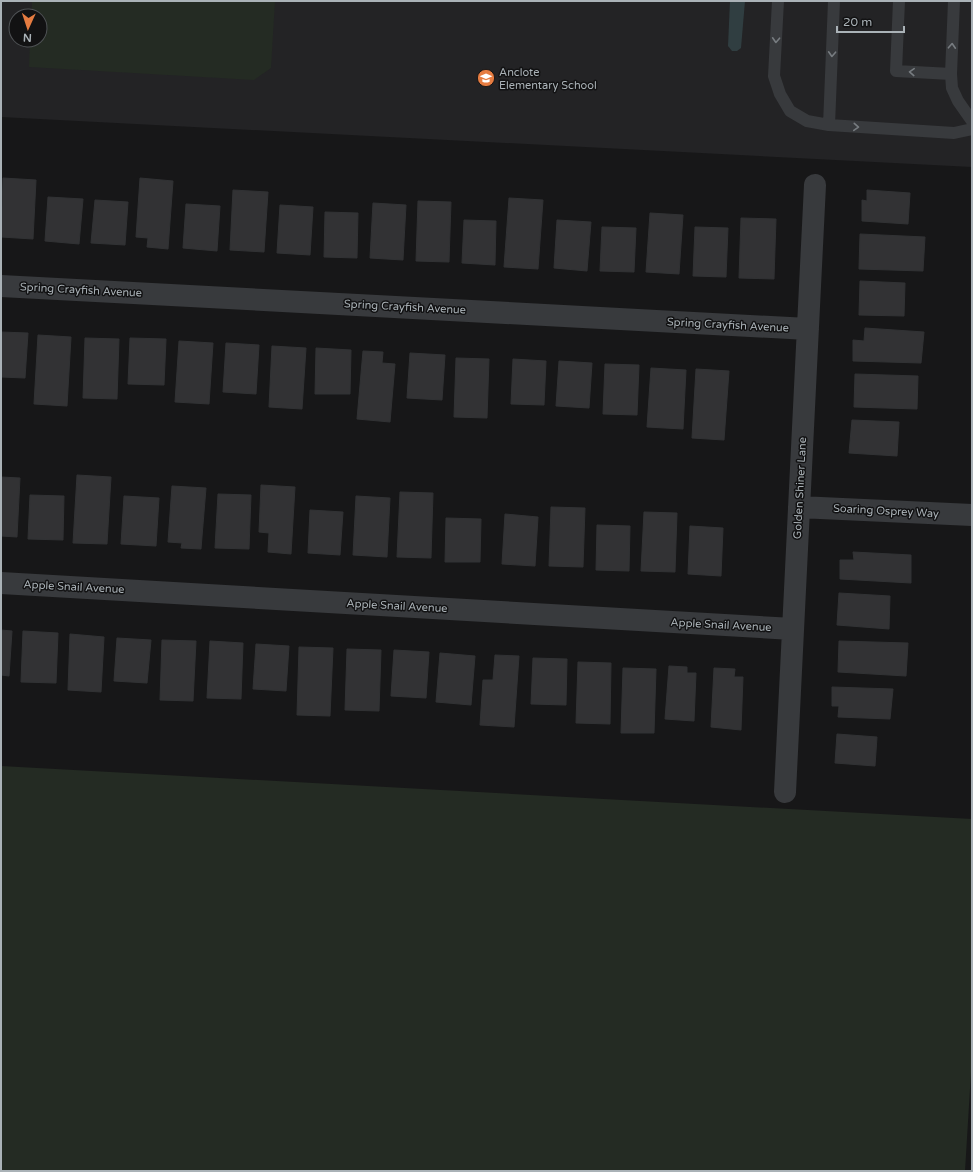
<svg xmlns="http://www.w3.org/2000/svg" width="973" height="1172" viewBox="0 0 973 1172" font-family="'Varela Round',sans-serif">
<rect width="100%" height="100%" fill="#171718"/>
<path fill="#232325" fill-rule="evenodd" d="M1,1H972V167L1,117ZM16,16H40V40H16Z"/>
<path fill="#242b23" d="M32,1H275L271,68L254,80L29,67L30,40H40V16H32Z
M1,766L972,819V1056L965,1171H1Z"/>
<path fill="#303e41" d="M730,1H745L741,48L737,51H732L728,46Z"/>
<path fill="#323234" stroke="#313234" d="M3,178L36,180L33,239L1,237Z
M140,178L173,181L168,249L147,247L148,238L136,237Z
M233,190L268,192L264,252L230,250Z
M867,190L910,193L908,224L862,221V200L867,201Z
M48,197L83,199L79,244L45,241Z
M509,198L543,200L538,269L504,267Z
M95,200L128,202L125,245L91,243Z
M418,201L451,202L449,262L416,261Z
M373,203L406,205L403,260L370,258Z
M186,204L220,206L217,251L183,248Z
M280,205L313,207L310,255L277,253Z
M325,212L358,213L357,258L324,257Z
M650,213L683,215L679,274L646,272Z
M741,218L776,219L774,279L739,278Z
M464,220L496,221L495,265L462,263Z
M557,220L591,222L587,271L554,268Z
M602,227L636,228L634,272L600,271Z
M695,227L728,228L726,277L693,276Z
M860,234L925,237L923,271L859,269Z
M860,281L905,283L904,316L859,315Z
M865,328L924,332L921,363L853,361V340L864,341Z
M1,332L28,333L25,378L1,377Z
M38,335L71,337L67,406L34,404Z
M85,338L119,339L117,399L83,398Z
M130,338L166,339L164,385L128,384Z
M179,341L213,343L209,404L175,402Z
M226,343L259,345L256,394L223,392Z
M272,346L306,348L302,409L269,407Z
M316,348L351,350L350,394H315Z
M363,351L383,352L382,363L395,364L390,422L357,419Z
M410,353L445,355L442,400L407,398Z
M456,358L489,359L487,418L454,417Z
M513,359L546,361L544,405L511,404Z
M559,361L592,363L589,408L556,406Z
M605,364L639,365L637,415L603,414Z
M651,368L686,370L683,429L647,427Z
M696,369L729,371L724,440L692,438Z
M855,374L918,376L917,409L854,407Z
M852,420L899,422L897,456L849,453Z
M77,475L111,477L107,544L73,543Z
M1,477L20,478L17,537L1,536Z
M261,485L295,487L291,554L268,552L269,533L259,532Z
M172,486L206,488L201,549L181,548L182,543L168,542Z
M400,492L433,493L431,558L397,557Z
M218,494L251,495L249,549L215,548Z
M30,495L64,496L63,540L28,539Z
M124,496L159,498L156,546L121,544Z
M356,496L390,498L387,557L353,555Z
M551,507L585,508L583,567L549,566Z
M310,510L343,512L340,555L308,553Z
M644,512L677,513L675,572L641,571Z
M505,514L538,517L535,566L502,564Z
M446,518L481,519L480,562H445Z
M597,525L630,526L629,571L596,570Z
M690,526L723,528L721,576L688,574Z
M853,552L911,555V583L840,579V560H854Z
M839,593L890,596L889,629L837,625Z
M1,630L12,631L9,676L1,675Z
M23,631L58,633L56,683L21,682Z
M70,634L104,637L101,692L68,690Z
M117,638L151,640L147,683L114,681Z
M162,640L196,641L193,701L160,700Z
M210,641L243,643L241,699L207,698Z
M839,641L908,643L906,676L838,672Z
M256,644L289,646L286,691L253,689Z
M299,647L333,648L330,716L297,715Z
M347,649L381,650L379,711L345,710Z
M394,650L429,652L426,698L391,696Z
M440,653L475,656L471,705L436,702Z
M495,655L519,656L514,727L480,725L483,680H493Z
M533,658L567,659L566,705L531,704Z
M578,662L611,663L610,724L576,723Z
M669,666L687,667V673H696L694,721L665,719Z
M623,668L656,669L654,733H621Z
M714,668L735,669L734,677H743L741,730L711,727Z
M832,687L893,689L890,719L838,717L839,706H832Z
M837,734L877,737L875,766L835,763Z"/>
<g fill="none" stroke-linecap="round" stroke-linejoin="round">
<path stroke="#383a3d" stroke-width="12" d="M778,1L774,76L780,94L790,111L807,121L829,125L954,133L972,129
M899,1L896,71L951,74
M954,1L951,74L952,88L958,101L972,121
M829,125L834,1"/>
<path stroke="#383a3d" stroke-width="22" d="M1,286L808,329
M799,507L972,515
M1,583L793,629
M785,792L815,185"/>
</g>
<defs><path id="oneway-chevron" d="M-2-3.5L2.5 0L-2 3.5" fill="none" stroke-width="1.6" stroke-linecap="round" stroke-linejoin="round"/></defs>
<g stroke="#777c80">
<use href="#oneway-chevron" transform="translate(776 40) rotate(93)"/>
<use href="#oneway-chevron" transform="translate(952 46) rotate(-87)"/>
<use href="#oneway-chevron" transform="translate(832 54) rotate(93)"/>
<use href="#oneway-chevron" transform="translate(912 72) rotate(-177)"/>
<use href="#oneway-chevron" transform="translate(856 127) rotate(4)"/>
</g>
<defs>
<symbol id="school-disc" viewBox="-11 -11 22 22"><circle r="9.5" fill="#e67c41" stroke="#121213"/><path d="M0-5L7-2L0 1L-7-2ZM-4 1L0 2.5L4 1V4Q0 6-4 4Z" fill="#fff"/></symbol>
</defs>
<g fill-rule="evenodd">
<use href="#school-disc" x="476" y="68" width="20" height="20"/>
</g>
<g text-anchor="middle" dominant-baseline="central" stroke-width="3" stroke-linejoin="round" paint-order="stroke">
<g font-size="11" fill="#aab2b7" stroke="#121213" text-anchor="start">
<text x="499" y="72">Anclote<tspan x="499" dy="13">Elementary School</tspan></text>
</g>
<g font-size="11" fill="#aab2b7" stroke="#121213">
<text transform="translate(81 290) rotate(3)">Spring Crayfish Avenue</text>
<text transform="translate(405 307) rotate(3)">Spring Crayfish Avenue</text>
<text transform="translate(728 325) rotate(3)">Spring Crayfish Avenue</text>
<text transform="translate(800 488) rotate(-87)">Golden Shiner Lane</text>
<text transform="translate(886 511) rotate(3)">Soaring Osprey Way</text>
<text transform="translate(74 587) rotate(3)">Apple Snail Avenue</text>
<text transform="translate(397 606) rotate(3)">Apple Snail Avenue</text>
<text transform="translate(721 625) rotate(3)">Apple Snail Avenue</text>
</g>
</g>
<rect width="973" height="1172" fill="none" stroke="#aab2b7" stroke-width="4"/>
<g transform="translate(28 28) rotate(183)"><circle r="19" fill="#121213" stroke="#4f5255"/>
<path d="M0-3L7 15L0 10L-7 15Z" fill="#e67c41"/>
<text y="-6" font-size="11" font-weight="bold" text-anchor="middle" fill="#aab2b7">N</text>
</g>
<path d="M837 26v6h67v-6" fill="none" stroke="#aab2b7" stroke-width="2"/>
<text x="843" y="26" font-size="12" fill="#aab2b7" stroke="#121213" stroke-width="3" paint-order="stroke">20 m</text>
</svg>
